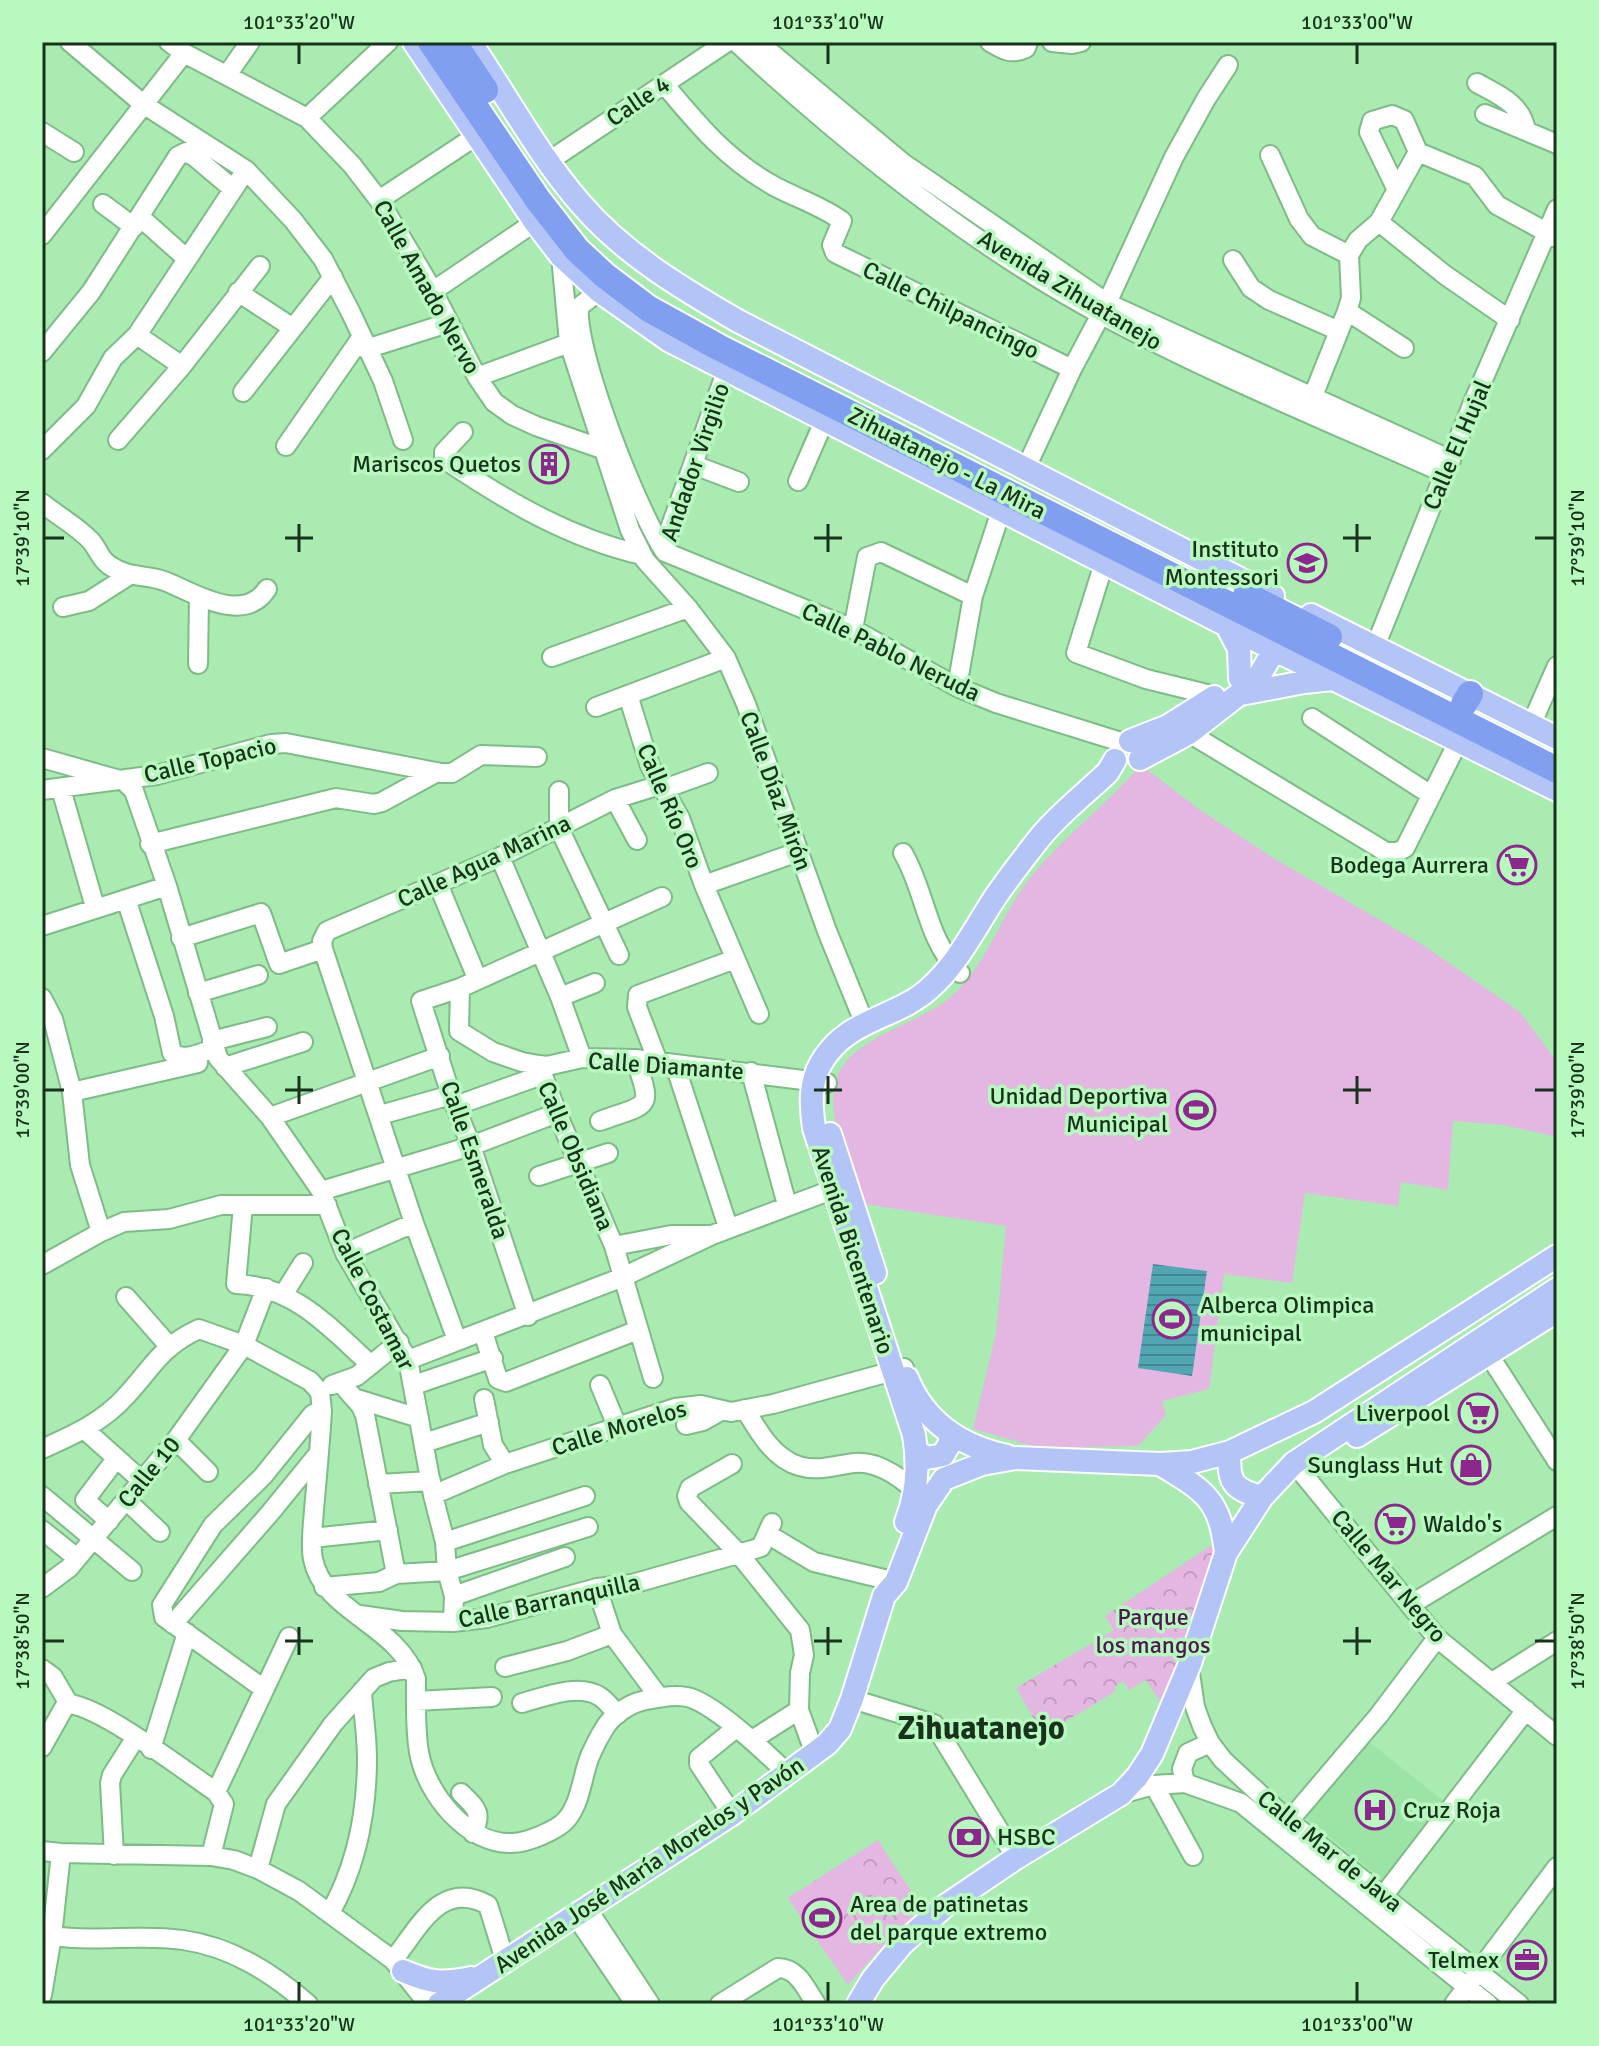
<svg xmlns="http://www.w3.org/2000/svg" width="1599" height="2046" viewBox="0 0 1599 2046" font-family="Signika,sans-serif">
<defs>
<pattern id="park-crowns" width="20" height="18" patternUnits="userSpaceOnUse" patternTransform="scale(2)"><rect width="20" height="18" fill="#e4b6e2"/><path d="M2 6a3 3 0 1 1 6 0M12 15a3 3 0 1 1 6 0" fill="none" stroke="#c39dc1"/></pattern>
<pattern id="water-rules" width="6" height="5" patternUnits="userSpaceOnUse" patternTransform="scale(2)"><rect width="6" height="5" fill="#52a6b2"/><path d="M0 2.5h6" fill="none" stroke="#438890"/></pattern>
</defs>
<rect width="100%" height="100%" fill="#aaebb2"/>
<path fill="#9ce4a5" d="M1368,1741L1446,1803L1385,1882L1304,1816Z"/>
<path fill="url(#park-crowns)" d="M1219,1540L1187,1649L1161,1703L1146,1680L1129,1690L1123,1681L1114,1687L1116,1691L1043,1735L1016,1688L1114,1630L1105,1616Z
M878,1840L923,1910L877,1952L848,1985L788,1898Z"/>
<path fill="#e4b6e2" d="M1141,765L1200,810L1275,859L1423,945L1520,1012L1557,1062V1137L1504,1125L1453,1121L1448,1190L1401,1182L1398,1206L1305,1193L1292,1283L1224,1274L1209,1389L1162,1401L1166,1415L1138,1446L1040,1448L973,1429L996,1333L1006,1226L864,1204C851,1167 822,1115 838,1075C852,1040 913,1024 943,1003C984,974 999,917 1030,878C1063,837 1106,805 1141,765Z
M838,1867L854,1870L860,1882L841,1910L844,1919L864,1946L862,1958L851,1968L833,1963L788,1898Z"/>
<path fill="url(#water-rules)" d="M1153,1264L1207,1271L1192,1376L1138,1368Z"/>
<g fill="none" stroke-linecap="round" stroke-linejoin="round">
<defs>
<path id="minor" d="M70,42L143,104L246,170L293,220L323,259L351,313L383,381L403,440
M169,42L184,53L307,118L352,165L379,200L433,291L477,377L494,402L512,415L536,426L608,451
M736,42C846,144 971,245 1104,316C1214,375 1330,422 1444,473
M758,42L903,163L1107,303L1451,460
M990,42C1003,50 1011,55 1026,48L1028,42
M1052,42L1072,44L1081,42
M227,75L250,42
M1477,83C1499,95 1522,104 1526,131
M664,84C698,125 727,160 774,186C796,198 822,206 842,221L832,245L835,253L1072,369
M1485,114L1557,144
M307,118L388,42
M42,132L74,152
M1270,155L1299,219L1312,236L1349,255
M549,161L727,42
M1396,188L1369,132L1372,121L1392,115L1404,120L1418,152L1475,176L1497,205L1557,238
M379,200L476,136
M103,204L134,227
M140,217L186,258
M1379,222L1445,275L1510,320
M42,235L184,53
M561,256L569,343L630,530L645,560L688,608L726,658L746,704L827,931L864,1022
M1233,260L1251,288L1269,300L1339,331
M433,291L535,222
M599,291L579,307C575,353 638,512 665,552L853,629L957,687L996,703L1121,742
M238,292L293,328
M1347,311L1404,348
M137,335L182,366
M366,349L448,323
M42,352L91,292L178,156L186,152L195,157L233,189
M477,377L569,343
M243,392L333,277
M1313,396L1347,311L1351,298L1349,255L1358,240L1379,222L1418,152
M463,432L444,452V459C506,501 569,538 642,555
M118,440L182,366L260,266
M286,446L361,338
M42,450L86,406L113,358L137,335L246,170
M694,465L739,482
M1025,470L1072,369L1107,303L1174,157L1206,99L1228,65
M798,481L825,419
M42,503C58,516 77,526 91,541C98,549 100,559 109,565C131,580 146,573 167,582C194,593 244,625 267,589
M665,552L668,534L726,372
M1104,563L1076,653L1146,679L1215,696
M63,607L89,601L128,576
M853,629L867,557L881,552L973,596
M552,657L688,608
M198,664L199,598
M1358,682L1375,647L1472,405L1557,209
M957,687L973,596L1001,511
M628,695L650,766L680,818L704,885L759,1014
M596,707L726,658
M1312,718L1431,795
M1531,725L1557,666
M1189,733L1386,852H1397L1405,848L1459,740
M42,758L116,779
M123,780L134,791L167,886L218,1058L270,1117L321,1191L345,1253L408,1360L433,1495L445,1542L447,1571L454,1596L453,1622
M61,789L95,907
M664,789L708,773
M42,790L157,775L271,744L286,743L441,773H452L481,755L537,757
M559,791V828L619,955
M615,799L637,840
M150,844L336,798L374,804L382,802L437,772
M903,853C926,892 926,939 960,973
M500,857L560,997L582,1058
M438,884L477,978
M704,885L798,852
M126,899L164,1016L172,1053C184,1062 201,1053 215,1048
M42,926L167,886
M181,938L261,913L279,964L323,949
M460,988L459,1031L493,1052L522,1062L539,1065L547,1066L582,1058L635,1059L827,1083
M198,993L258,975
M560,997L595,983
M42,998L53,1019L72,1092L80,1165L101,1232
M212,1041L267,1027
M658,1062L637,1007L638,995L735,959
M539,1065L557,1113L614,1246L653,1378
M675,1065L728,1227
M225,1067L303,1042
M751,1072L787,1205
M72,1092L198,1063
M455,1106L542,1075
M380,1115L451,1095
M270,1117L440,1056
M600,1121C649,1103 654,1111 635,1059
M539,1176L608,1153
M321,1191L471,1146L557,1113
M243,1205L236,1284C295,1286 331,1329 371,1365
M614,1246L671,1235H712L845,1185
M345,1253L414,1223
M42,1265L101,1232L124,1222L169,1219L221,1205H327
M283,1295L303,1263
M126,1297L169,1346
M528,1316L471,1146L451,1095L421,1001L460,988L662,897
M483,1332L498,1379L506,1382L638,1330
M457,1340L414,1223L323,949L322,941L327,931L500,857L615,799L660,785
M1489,1355L1557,1461
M408,1360L623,1277L712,1235
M340,1382L361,1406L365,1415L396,1574
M332,1385L357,1376L399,1342
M414,1385L493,1358
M600,1385L617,1426
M354,1398L419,1418
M484,1399L493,1445L505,1464
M745,1409C758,1431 773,1458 799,1466C818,1472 836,1465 854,1463C879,1460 907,1481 922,1499
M686,1425L703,1421L721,1411
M84,1429L141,1480
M176,1440L208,1472
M424,1443L489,1422
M42,1449C73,1435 103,1422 126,1396C153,1367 160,1347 199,1329L244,1345L310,1381L320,1392L322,1411C320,1444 317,1477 314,1510C313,1525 310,1544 313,1559C323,1612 399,1625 416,1679C416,1703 415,1729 419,1752C426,1794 468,1845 512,1843C527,1843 558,1830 567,1819C581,1802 582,1776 590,1756C594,1747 599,1737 604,1729C611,1716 629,1704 642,1701C657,1698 677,1693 691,1698C719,1708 765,1752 787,1773
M1294,1463L1437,1638L1557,1736
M732,1464L690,1488L687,1496L689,1502L739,1554L800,1630L804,1655L800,1673L799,1710L815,1754
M378,1484L431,1481
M433,1495L505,1464L675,1408L701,1405L731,1412L773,1404L904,1368
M42,1496L132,1571
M126,1500L160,1532
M109,1521L85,1500L116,1459
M42,1530L77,1558
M769,1535L814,1562L896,1582
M312,1538L388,1530
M445,1542L585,1496
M324,1587L379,1582L396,1574L447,1571L588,1527
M42,1588L69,1568L176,1440L244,1345L266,1288
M597,1588L612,1634L659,1697
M454,1596L565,1557
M1410,1605L1557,1516
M360,1615L402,1621L453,1622L487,1618L597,1588L632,1584L752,1550L761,1547L772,1523
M173,1624L270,1513L319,1453
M1189,1666L1195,1707L1202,1726L1210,1743L1223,1760L1289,1821L1519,2004
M505,1667L567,1651L612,1634
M42,1669L53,1677L69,1704
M1492,1682L1557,1641
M264,1689L164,1617L162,1605L213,1525L263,1476L313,1414L322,1411
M852,1699L934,1724L1016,1858
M416,1701L492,1697
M522,1703C544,1697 578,1683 599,1696C606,1700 612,1709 618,1714
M69,1704C102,1707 185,1771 216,1792L224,1804L211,1856
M752,1740L799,1710
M42,1747L65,1706L69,1704
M151,1749L187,1633
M1185,1783L1182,1769L1188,1753L1210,1743
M1154,1785L1193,1856
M216,1792L289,1637
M461,1793C476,1808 483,1812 473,1833
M1121,1794L1154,1785L1185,1783L1241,1803L1488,2004
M732,1814L699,1764V1758L736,1728
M1289,1821L1379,1715L1437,1638
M42,1851L61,1853L211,1856L234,1860L258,1869L299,1891L393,1960L428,2004
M114,1855L110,1783L112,1775L136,1737
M258,1869L276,1804L333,1724L374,1678L389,1672L412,1668
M1384,1895L1526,1710
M586,1907L650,2004
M330,1913C357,1865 367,1813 367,1758C367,1736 363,1713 362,1691
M575,1915L634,2002
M42,1934C88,1944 138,1933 183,1940C232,1947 272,1973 308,2004
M393,1960C418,1930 440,1878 488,1905L505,1960
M42,1995L52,1936L61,1853
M720,2004L778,1968C798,1968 806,1989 816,2004
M1454,2004L1557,1867"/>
<path id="major" d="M414,42L535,222L561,256L599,291L670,341L1275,650L1557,790
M470,42C507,96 538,155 581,204C624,254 681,288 738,321L1273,596
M1311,615L1557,738
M1226,624L1239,649L1240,678
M1241,694L1304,682L1333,679
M1130,741L1168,726L1214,697
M1140,759L1189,733L1256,681L1282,637
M830,1134L875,1273
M907,1378C925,1423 961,1446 1007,1456
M1357,1436L1557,1311
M917,1452L927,1458L943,1455L950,1443V1434
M1230,1452C1227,1481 1233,1490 1262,1497
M1160,1464C1205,1491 1220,1499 1226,1553
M906,1522C917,1494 919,1465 914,1435L814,1128C811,1105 809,1084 821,1063C848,1017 895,1020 930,988C957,964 974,930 994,899C1006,881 1020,863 1034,845C1052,820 1085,794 1108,772L1115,760
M403,1971C431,1983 441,1984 471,1978
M439,2004L732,1814L827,1744L840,1729L852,1699L884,1596L896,1582L926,1505L944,1479L982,1464L1016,1458L1160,1464L1192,1462L1230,1452L1314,1412L1557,1256
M858,2004L873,1979L902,1944L945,1906L1016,1858L1121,1794L1137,1777L1152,1754L1189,1666L1226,1553L1262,1497L1294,1463L1557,1289"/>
<path id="highway" d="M431,42L538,200L577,250L604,275L649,309L718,347L1557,770
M453,42L485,90
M1246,595L1329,637
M1464,704L1470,694"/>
</defs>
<use href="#minor" stroke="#7dbc86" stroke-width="22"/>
<use href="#major" stroke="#fff" stroke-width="26"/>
<use href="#highway" stroke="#fff" stroke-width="30"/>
<use href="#minor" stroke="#fff" stroke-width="18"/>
<use href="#major" stroke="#b3c5f7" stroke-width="22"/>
<use href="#highway" stroke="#819ff1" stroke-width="26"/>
</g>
<path fill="none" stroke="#18321c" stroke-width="3" d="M299,44V64M828,44V64M1357,44V64M299,524V552M828,524V552M1357,524V552M44,538H64M285,538H313M814,538H842M1343,538H1371M1535,538H1555M299,1076V1104M828,1076V1104M1357,1076V1104M44,1090H64M285,1090H313M814,1090H842M1343,1090H1371M1535,1090H1555M299,1627V1655M828,1627V1655M1357,1627V1655M44,1641H64M285,1641H313M814,1641H842M1343,1641H1371M1535,1641H1555M299,1982V2002M828,1982V2002M1357,1982V2002"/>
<defs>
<symbol id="building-ring" viewBox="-11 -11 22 22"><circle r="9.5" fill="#b7f9bf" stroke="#8d278e" stroke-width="1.5"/><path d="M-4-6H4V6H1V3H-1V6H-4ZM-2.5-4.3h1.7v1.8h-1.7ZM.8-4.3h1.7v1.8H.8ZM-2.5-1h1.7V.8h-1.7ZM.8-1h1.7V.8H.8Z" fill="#8d278e"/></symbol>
<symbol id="school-ring" viewBox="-11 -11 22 22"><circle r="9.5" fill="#b7f9bf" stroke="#8d278e" stroke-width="1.5"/><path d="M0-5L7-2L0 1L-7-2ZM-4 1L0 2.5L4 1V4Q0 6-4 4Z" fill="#8d278e"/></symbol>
<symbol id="supermarket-ring" viewBox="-11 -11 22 22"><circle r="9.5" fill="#b7f9bf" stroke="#8d278e" stroke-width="1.5"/><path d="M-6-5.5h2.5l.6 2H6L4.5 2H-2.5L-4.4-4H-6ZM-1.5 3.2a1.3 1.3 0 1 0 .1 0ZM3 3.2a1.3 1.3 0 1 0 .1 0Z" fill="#8d278e"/></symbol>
<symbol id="stadium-ring" viewBox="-11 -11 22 22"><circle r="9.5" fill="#b7f9bf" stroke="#8d278e" stroke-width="1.5"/><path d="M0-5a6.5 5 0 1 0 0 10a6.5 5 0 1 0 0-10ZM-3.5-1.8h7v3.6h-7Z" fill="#8d278e"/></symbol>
<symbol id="shop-ring" viewBox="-11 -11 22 22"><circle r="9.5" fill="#b7f9bf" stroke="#8d278e" stroke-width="1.5"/><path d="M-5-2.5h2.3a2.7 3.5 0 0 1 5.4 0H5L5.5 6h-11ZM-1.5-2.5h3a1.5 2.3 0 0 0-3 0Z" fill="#8d278e"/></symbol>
<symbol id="hospital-ring" viewBox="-11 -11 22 22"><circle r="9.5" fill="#b7f9bf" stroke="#8d278e" stroke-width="1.5"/><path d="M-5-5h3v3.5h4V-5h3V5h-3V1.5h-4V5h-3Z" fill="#8d278e"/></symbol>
<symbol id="bank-ring" viewBox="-11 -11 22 22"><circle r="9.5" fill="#b7f9bf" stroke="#8d278e" stroke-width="1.5"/><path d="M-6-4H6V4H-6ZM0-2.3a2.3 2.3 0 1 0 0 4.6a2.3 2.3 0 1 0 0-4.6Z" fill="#8d278e"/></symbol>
<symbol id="office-ring" viewBox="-11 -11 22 22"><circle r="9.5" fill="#b7f9bf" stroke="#8d278e" stroke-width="1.5"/><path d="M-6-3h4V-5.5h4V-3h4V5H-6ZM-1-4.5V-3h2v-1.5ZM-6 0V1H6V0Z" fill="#8d278e"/></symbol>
</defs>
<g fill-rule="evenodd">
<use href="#building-ring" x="527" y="442" width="44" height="44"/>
<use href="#school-ring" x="1285" y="541" width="44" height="44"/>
<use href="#supermarket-ring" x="1495" y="843" width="44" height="44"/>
<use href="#stadium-ring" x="1174" y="1088" width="44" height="44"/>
<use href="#stadium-ring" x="1150" y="1297" width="44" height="44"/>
<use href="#supermarket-ring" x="1456" y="1391" width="44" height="44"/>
<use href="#shop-ring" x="1449" y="1443" width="44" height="44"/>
<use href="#supermarket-ring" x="1373" y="1502" width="44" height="44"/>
<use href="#hospital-ring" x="1353" y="1788" width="44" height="44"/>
<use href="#bank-ring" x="947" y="1815" width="44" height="44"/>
<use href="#stadium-ring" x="800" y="1896" width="44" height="44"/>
<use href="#office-ring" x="1505" y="1938" width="44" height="44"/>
</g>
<g text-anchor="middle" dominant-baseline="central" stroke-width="7" stroke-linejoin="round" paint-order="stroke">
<g font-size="24" fill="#18321c" stroke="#b7f9bf">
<text transform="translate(638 101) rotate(-34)">Calle 4</text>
<text transform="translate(427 287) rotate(61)">Calle Amado Nervo</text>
<text transform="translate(1070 290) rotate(31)">Avenida Zihuatanejo</text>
<text transform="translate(951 310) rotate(26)">Calle Chilpancingo</text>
<text transform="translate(1457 445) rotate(-67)">Calle El Hujal</text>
<text transform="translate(695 462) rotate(-71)">Andador Virgilio</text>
<text transform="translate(947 463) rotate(27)">Zihuatanejo - La Mira</text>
<text transform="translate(891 652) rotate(26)">Calle Pablo Neruda</text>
<text transform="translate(210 760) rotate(-13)">Calle Topacio</text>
<text transform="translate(776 791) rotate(70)">Calle Díaz Mirón</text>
<text transform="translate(670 806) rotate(67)">Calle Río Oro</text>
<text transform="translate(484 861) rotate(-25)">Calle Agua Marina</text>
<text transform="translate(666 1066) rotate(4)">Calle Diamante</text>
<text transform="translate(576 1156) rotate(67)">Calle Obsidiana</text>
<text transform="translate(475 1160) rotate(71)">Calle Esmeralda</text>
<text transform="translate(853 1250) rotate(72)">Avenida Bicentenario</text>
<text transform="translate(373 1299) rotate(63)">Calle Costamar</text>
<text transform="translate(619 1428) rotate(-17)">Calle Morelos</text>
<text transform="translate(149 1472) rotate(-51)">Calle 10</text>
<text transform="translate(1389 1576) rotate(50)">Calle Mar Negro</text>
<text transform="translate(549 1601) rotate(-12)">Calle Barranquilla</text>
<text transform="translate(1330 1851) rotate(39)">Calle Mar de Java</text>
<text transform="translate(649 1865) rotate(-34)">Avenida José María Morelos y Pavón</text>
</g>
<g font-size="24" fill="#18321c" stroke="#b7f9bf" text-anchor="end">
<text x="521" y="464">Mariscos Quetos</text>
<text x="1279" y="549">Instituto<tspan x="1279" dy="28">Montessori</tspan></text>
<text x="1489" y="865">Bodega Aurrera</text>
<text x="1168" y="1096">Unidad Deportiva<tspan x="1168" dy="28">Municipal</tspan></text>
<text x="1200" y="1305" text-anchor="start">Alberca Olimpica<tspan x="1200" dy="28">municipal</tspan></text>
<text x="1450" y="1413">Liverpool</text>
<text x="1443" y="1465">Sunglass Hut</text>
<text x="1423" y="1524" text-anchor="start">Waldo's</text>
<text x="1403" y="1810" text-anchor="start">Cruz Roja</text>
<text x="997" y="1837" text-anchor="start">HSBC</text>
<text x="850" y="1904" text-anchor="start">Area de patinetas<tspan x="850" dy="28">del parque extremo</tspan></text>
<text x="1499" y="1960">Telmex</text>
</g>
<g font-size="24" fill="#4f174f" stroke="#b7f9bf">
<text x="1153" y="1617">Parque<tspan x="1153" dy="28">los mangos</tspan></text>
</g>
<g font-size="32" font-weight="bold" fill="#18321c" stroke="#b7f9bf">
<text x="981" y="1728">Zihuatanejo</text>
</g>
</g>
<rect width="1599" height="2046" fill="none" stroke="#b7f9bf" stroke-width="88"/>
<rect x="44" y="44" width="1511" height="1958" fill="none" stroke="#18321c" stroke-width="3"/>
<g font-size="20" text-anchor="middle" fill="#18321c">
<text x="299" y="29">101°33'20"W</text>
<text x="828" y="29">101°33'10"W</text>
<text x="1357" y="29">101°33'00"W</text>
<text transform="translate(22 538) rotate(-90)" y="7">17°39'10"N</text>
<text transform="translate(1577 538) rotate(-90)" y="7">17°39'10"N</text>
<text transform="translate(22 1090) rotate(-90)" y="7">17°39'00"N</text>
<text transform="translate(1577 1090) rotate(-90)" y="7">17°39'00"N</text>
<text transform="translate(22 1641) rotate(-90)" y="7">17°38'50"N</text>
<text transform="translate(1577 1641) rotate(-90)" y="7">17°38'50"N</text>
<text x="299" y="2031">101°33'20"W</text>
<text x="828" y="2031">101°33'10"W</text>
<text x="1357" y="2031">101°33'00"W</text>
</g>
</svg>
